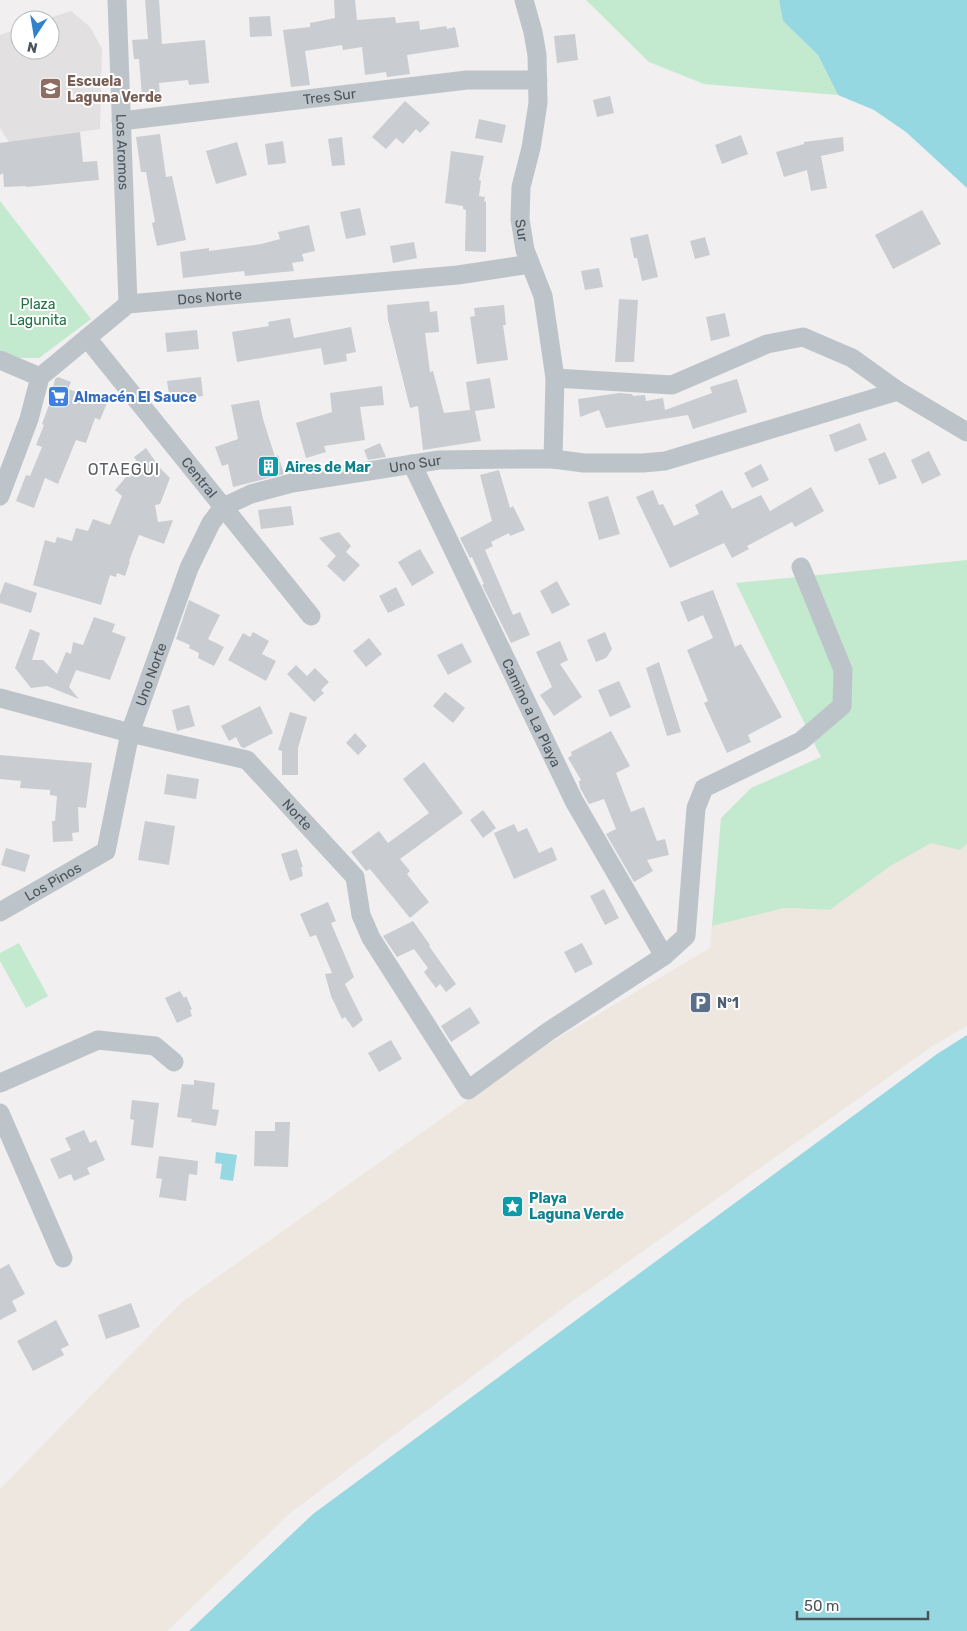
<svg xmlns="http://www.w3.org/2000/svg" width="967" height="1631" viewBox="0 0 967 1631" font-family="Rubik,sans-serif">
<rect width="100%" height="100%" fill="#f1efef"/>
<path fill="#e2e0e1" d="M71,11L90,27L102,49L100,129L9,142L0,128V35L20,28V50H50V20H43Z"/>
<path fill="#c3e9ce" d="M586,0H779L783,21L818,55L838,95L704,84L649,62Z
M0,201L91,319L39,358H18L0,350Z
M967,560V844L960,850L892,865L830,910L785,908L712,926L721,818L751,788L821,757L736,583Z
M19,943L48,996L26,1008L0,961V953Z"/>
<path fill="#ede7df" d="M931,843L960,850L967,844V1026L931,1047L567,1305L289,1514L167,1631H0V1489L182,1302L543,1047L710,948L712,926L785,908L830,910L892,865Z"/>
<path fill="#96d8e1" d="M779,0H967V188L906,132L874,110L838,95L818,55L783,21Z
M967,1035V1631H189L313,1514L937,1054Z
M216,1152L237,1155L233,1181L220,1179L222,1164L215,1163Z"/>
<path fill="#c9cdd1" d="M145,0H159L162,44L205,40L209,83L189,85L188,80L159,83L160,95L142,96L139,59H134L132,40L148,39Z
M334,0H355L357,20L395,17L396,23L419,21L420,30L446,26L447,29L455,27L459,47L407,55L410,74L387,77L386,72L365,75L362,47L343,50L342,45L305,51L310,85L291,87L283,30L310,27V23L335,18Z
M270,16L272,36L250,37L249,17Z
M575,34L578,60L557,63L554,36Z
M610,96L614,113L597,117L593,100Z
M405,101L430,123L420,133L416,129L403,144L396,138L386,149L372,137Z
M479,119L506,125L502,143L475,138Z
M80,132L83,162L97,161L99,180L26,187V186L4,187L3,173L0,175V143Z
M160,134L166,177L172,176L186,240L157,246L152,223L155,222L146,172H141L136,137Z
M741,135L748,154L722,164L715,145Z
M342,137L345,165L332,166L328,139Z
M843,137L844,151L821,156L827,188L811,191L807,170L784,177L776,152L804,144V142Z
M283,141L286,163L268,165L265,144Z
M237,142L247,175L216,184L206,151Z
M451,151L484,156L479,180L481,181L479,196L485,197L484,201L486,202V252L465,251L466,210L463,209V206L445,203Z
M360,208L366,235L346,239L340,212Z
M922,210L941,244L893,269L875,235Z
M309,225L315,251L302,254L304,261L292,263L294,271L245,276L244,271L183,278L180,252L209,248V251L261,244L280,239L278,232Z
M648,234L658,277L642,281L637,258H634L630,238Z
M705,237L710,255L695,259L690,241Z
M414,242L417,258L393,263L390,246Z
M599,268L603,287L585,290L581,271Z
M619,299L638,300L634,362H615Z
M429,301L430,312L437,311L439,332L425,333L430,372L433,371L444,413L470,410L466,382L490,378L495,408L475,411L481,441L423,450L418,406L410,408L388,320L387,305Z
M504,305L506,325H503L508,360L477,364L470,317L475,316L474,308Z
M725,313L730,336L711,341L706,317Z
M290,318L294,338L351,327L356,352L346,354L347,361L324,365L321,348L237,362L232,332L269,326L268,322Z
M197,330L199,349L167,352L165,333Z
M58,377L71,382L68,389L107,403L100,420L95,418L86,443L76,440L58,484L45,478L34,508L16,501L26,475L30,476L42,447L36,445L44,425L42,424L49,405L55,379Z
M201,377L203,396L170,401L167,381Z
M737,379L747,412L693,429L688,415L606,428L599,410L580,417L578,399L619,393L632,394L633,396L645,395L646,401L663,398L665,410L712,393L710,387Z
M382,386L384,405L360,407L365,440L324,446L326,452L306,458L296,423L332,412L330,393Z
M259,400L263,419L275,457L278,455L284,474L233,487L228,464L222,466L215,447L238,439L231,405Z
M860,423L867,440L835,452L829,435Z
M380,443L386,457L368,460L364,450Z
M146,448L160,468L170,478L160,504L155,505L158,522L173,520L164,544L139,535L129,561H130L125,576L117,573L116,577L110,575L101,605L33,585L45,540L55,543L57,537L72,541L76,528L88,531L93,519L110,525L122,496L115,490L138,463L134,457Z
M929,451L941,475L922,484L911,460Z
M885,452L897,478L879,485L868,459Z
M761,464L769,480L752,488L744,473Z
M499,470L510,508L513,506L525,530L510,536L509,533L491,542L493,546L485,550L513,615L520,612L530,635L511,643L482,585L484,584L472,557L470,558L460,538L492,521L480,475Z
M811,487L824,511L795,527L792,522L747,546L749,549L732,558L724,543L670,568L636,497L653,490L659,505L663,504L674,526L699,514L695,505L722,490L732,509L761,495L770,511Z
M608,496L620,534L599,540L588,502Z
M291,506L294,525L261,529L258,510Z
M339,532L351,546L346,552L360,565L344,582L327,566L336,556L319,538Z
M420,549L434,573L412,586L398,562Z
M557,581L570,605L552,614L540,591Z
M5,582L37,593L31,613L0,603V595Z
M396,587L405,605L388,613L379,596Z
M713,590L735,647L741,644L782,717L748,735L751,742L727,753L704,703L708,701L687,650L713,638L703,615L688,622L680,602Z
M189,600L220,615L208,639L224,647L214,666L198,658L199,653L189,648L190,645L176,639Z
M94,617L115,624L112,632L126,637L110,680L76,670L69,687L79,699L47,686L31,688L15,668L30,629L40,633L32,660H43L57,674L66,652L71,654L73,642L83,645Z
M253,632L269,641L262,654L276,661L266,681L228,660L243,633L250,637Z
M605,632L612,649L606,658L596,662L587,640Z
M369,638L382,654L366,667L353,651Z
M560,641L568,660L560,664L582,697L554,716L540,695L552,687L536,652Z
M462,643L472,662L448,675L437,655Z
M659,662L681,732L667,736L646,668Z
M296,665L307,676L315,668L329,682L321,690L324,693L314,702L287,674Z
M619,681L631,707L610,717L598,690Z
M445,692L465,708L453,723L433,706Z
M189,705L195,726L177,731L172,710Z
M260,706L273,733L244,748L241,747L236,737L229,741L221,726Z
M290,712L307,717L298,748V775H282V751L278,750Z
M611,731L630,766L616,773L631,812L644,807L657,841L665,839L669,855L647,860L653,871L634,882L606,834L616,829L604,799L589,804L580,788L579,781L581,780L568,758L572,755L571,752Z
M355,733L367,746L358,755L346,743Z
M0,755L92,763L86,808L78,807L79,832L72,833L73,841L53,842L52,821H55L57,796L50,795V790L20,788L21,781L0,779Z
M424,762L463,813L400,859L410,871L407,874L429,902L410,918L370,869L366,871L351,852L379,831L388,843L429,813L403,779Z
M167,774L199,779L196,799L164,794Z
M483,810L496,828L483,838L470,820Z
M145,821L175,826L169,865L138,860Z
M514,824L518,832L527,828L539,853L552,847L557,860L514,879L494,833Z
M6,848L30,855L25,872L1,865Z
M297,849L303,867H301L303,876L290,881L281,854Z
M604,889L619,918L605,925L590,896Z
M328,902L336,921L331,923L354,977L345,984L363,1020L353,1028L345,1017L342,1019L331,996L325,974L332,973L316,935L310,937L300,914Z
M413,921L430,945L429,946L456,984L446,992L440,984L436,988L424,972L428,968L414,949L397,957L383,936Z
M582,943L593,964L575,973L564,952Z
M180,991L184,998L186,996L192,1009L190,1010L192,1016L177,1023L165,998Z
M470,1007L480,1023L451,1042L441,1026Z
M391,1040L402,1059L379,1072L368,1053Z
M194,1080L215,1083L212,1109L219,1110L216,1126L191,1122L192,1119L177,1117L182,1084L194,1085Z
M132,1100L159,1103L153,1148L131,1145L134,1120L130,1119Z
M275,1122H290L288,1167L254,1166L255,1131H275Z
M84,1130L90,1143L96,1140L105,1160L87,1168L90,1174L74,1181L71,1174L59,1179L50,1159L71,1150L65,1138Z
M159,1156L198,1161L197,1175L189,1174L186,1201L159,1197L162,1179L156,1178Z
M9,1264L25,1294L12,1301L17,1311L0,1320V1269Z
M131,1303L140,1327L106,1339L98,1315Z
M56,1320L69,1345L61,1349L64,1355L33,1371L17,1341Z"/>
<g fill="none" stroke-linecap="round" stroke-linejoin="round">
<g stroke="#bcc4ca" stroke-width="19">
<path id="s1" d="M117,0L128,304"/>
<path id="s2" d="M524,0L533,32L537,55L538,103L531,148L521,187L520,219L525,250L543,296L555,378L553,459"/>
<path id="s3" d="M121,121L467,80H538"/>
<path id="s4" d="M87,338L311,616"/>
<path d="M0,360L40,377"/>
<path d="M555,378L672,385L767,344L803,337L852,358L898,391L967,432"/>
<path id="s5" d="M412,464L574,801L664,956"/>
<path id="s6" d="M0,496L29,419L40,377L128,304L458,275L530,264"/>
<path id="s7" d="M0,698L130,733L247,760L355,877L361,915L371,938L468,1090L549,1031L664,956L686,936L696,808L704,788L801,741L842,706L843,670L801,567"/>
<path id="s8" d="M0,912L106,851L130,733L189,568L211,523L223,507L251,494L292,483L439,460L518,459H553L584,463H643L665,461L898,391"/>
<path d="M0,1083L98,1040L155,1046L174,1062"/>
<path d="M0,1113L63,1258"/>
</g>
</g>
<defs>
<symbol id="school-square" viewBox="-11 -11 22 22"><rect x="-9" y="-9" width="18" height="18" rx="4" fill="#8d6e63" stroke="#fff"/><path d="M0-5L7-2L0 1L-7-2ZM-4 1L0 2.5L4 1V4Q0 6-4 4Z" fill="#fff"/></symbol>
<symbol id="supermarket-square" viewBox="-11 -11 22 22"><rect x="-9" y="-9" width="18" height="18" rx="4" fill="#3f7fe0" stroke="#fff"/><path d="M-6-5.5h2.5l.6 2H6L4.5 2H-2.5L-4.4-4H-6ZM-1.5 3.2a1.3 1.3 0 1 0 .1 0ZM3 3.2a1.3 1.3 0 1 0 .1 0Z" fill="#fff"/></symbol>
<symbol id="building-square" viewBox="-11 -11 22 22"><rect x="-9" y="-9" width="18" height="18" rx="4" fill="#0f9aa8" stroke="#fff"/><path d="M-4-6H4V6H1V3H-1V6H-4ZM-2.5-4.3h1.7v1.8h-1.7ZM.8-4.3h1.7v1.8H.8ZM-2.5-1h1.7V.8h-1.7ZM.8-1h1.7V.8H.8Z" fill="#fff"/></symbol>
<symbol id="parking-square" viewBox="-11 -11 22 22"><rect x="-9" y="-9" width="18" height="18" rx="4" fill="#5c6f8a" stroke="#fff"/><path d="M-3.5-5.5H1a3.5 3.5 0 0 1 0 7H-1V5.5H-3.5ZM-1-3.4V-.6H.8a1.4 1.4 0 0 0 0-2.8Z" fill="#fff"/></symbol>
<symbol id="sight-square" viewBox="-11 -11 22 22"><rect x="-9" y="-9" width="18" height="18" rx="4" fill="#0f9aa8" stroke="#fff"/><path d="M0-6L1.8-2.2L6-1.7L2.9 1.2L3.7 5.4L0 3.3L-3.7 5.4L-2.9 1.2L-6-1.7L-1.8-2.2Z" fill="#fff"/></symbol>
</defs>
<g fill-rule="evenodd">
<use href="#school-square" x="38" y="76" width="25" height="25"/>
<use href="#supermarket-square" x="46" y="384" width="25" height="25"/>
<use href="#building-square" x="256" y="454" width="25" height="25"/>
<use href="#parking-square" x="688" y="990" width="25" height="25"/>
<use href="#sight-square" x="500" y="1194" width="25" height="25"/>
</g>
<g text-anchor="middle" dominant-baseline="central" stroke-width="4" stroke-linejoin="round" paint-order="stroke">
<g font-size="14" font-weight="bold" fill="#785e54" stroke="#fff" text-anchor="start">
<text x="67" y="81">Escuela<tspan x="67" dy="16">Laguna Verde</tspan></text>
</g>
<g font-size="14" fill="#49545a" stroke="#fff">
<text stroke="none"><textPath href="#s3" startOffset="210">Tres Sur</textPath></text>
<text stroke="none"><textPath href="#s1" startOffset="152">Los Aromos</textPath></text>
<text stroke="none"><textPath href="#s2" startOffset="234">Sur</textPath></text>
<text stroke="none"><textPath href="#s6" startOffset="322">Dos Norte</textPath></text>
<text stroke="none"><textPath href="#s8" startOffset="686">Uno Sur</textPath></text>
<text stroke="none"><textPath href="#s4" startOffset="179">Central</textPath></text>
<text stroke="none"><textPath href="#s8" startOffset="305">Uno Norte</textPath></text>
<text stroke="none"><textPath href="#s5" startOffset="276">Camino a La Playa</textPath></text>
<text stroke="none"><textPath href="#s7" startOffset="329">Norte</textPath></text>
<text stroke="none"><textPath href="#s8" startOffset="61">Los Pinos</textPath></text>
</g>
<g font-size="14" fill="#237243" stroke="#fff">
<text x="38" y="304">Plaza<tspan x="38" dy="16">Lagunita</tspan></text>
</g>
<g font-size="14" font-weight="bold" fill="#366cbe" stroke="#fff" text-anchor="start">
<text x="74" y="397">Almacén El Sauce</text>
</g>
<g font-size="14" font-weight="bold" fill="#0d838f" stroke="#fff" text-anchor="start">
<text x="285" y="467">Aires de Mar</text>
<text x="529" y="1198">Playa<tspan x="529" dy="16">Laguna Verde</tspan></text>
</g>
<g font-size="14" font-weight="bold" fill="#4e5e75" stroke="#fff" text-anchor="start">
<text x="717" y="1003">Nº1</text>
</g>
<g font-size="16" letter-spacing="1" fill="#5c6063" stroke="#fff">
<text x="124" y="469">OTAEGUI</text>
</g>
</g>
<g transform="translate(35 35) rotate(192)"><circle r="24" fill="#ffffff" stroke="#b6bbbd"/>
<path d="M0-4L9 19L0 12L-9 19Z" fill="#3082ca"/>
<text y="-8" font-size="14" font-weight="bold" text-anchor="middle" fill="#49545a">N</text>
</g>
<path d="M797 1611v8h131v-8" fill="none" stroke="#49545a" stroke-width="2.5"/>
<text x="804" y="1611" font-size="15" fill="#49545a" stroke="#ffffff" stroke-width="4" paint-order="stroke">50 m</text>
</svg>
